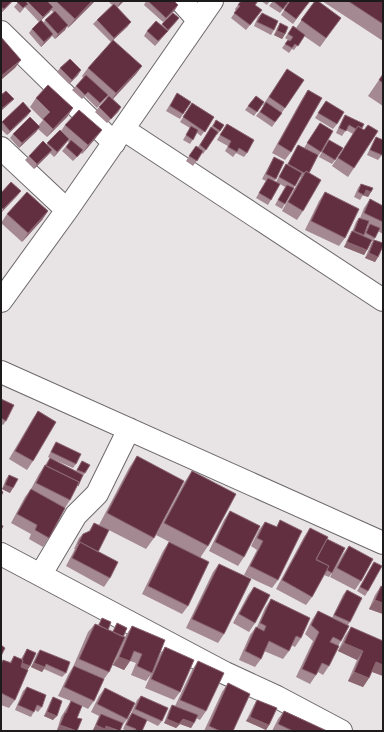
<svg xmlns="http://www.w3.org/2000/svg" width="384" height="732" viewBox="0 0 384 732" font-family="'Titillium Web',sans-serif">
<rect width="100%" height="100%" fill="#e8e3e4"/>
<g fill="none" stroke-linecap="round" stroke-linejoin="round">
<defs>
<path id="minor" d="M181,1L198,20
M1,32L114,143
M123,129L383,300
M1,148L67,210
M1,301L67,210L212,1
M1,372L383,543
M1,554L225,673L277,697L341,731
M41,574L76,515L97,494L129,429"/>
</defs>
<use href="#minor" stroke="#6d686a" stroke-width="24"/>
<use href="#minor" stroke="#fff" stroke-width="22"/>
</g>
<path fill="#a48992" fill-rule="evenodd" d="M1,1H13L1,13Z
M19,1H95L68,28L67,26L65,30L55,39L52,36L41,47L29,33L32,29L39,22L25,7L20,13L14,7ZM51,10L53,12L43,23L41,20Z
M108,1H124L117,7L128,26L111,42L93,24L112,5Z
M146,1H174L175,10L163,22L144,5Z
M241,1L255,5L258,15L246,30L231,18L236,11L235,9Z
M261,1H270L267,5Z
M273,1H289L280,13L269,6Z
M290,1H310L293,24L281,15Z
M315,1L341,18L320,47L304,36L294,50L292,49L289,53L282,48L288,40L285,38L293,26L296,28Z
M322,1H383V41Z
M173,13L179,18L175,23L155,46L144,36L147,31L161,25Z
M262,13L274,30L271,35L254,26L258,17Z
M280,23L285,34L282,39L274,35L277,28Z
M142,66L136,74L113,99L121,107L118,112L107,123L95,112L99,107L107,99L106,98L97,108L85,96L82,99L72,90L76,86L83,78L82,76L88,68Z
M60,68L78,75L69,84L57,72Z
M287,69L304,80L272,127L256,116L264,106L263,105Z
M383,74V106L368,96Z
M308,90L291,152L285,160L272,153L302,99Z
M177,93L183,114L180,119L166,111Z
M256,96L264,102L254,116L245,110Z
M36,98L73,108L67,117L47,137L38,129L36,132L19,148L10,138L13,134L38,126L43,120L30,107Z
M326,101L337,124L333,129L315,118Z
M192,103L214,117L201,136L197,133L190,144L183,140L190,128L180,122Z
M28,115L7,135L1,129V124L2,122Z
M345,115L362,128L354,168L348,177L332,166L353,134L346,130L342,136L336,133L342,120Z
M216,120L220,131L217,135H216L203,154L202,153L193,166L186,161L196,146L198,147Z
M320,123L321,152L318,156L309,173L303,211L297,220L282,211L301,177H300L282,209L275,205L285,187L280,184L268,205L256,198L266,181L262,179L271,162L274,157L276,179L274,181L276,182L283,169L286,164L287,165L298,145L304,148Z
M227,124L247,153L244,157L236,153L233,157L225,151L228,146L217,140Z
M65,125L102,130L95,139L82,154L81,153L73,161L62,151L69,143L68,141L54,157L50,153L34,169L25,160L29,156L47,144L60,130L61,131Z
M376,137L382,155L378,160L367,155L373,142Z
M329,140L335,160L332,164L319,157Z
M361,184L371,192L368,197L363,195L360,200L354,197L358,188Z
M325,192L345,238L339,246L305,230L319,201Z
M370,199L383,206V234L378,231L375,238L372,242H371L364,255L344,247L349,236L352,232L356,222L359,218H360L364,208ZM367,226H368L363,236Z
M48,211L42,220L22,242L1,223L7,214Z
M374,240L383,243V248H382L378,257L375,262L365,258L371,244Z
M1,399L6,421L3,425L1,424Z
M38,411L33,461L27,470L9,459L32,420Z
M56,442L76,464L73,468L48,457L53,447Z
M137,456L154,538L146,549L99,525L129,468Z
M50,458L76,471L82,461L85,473L82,477L70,500L65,508L49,538L43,547L29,539L31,534L11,523L25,497L31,489L39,474Z
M192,471L208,546L200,558L188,606L182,614L142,594L163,551L169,542L193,554L156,535L184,483Z
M9,475L10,493L2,489L6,479Z
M230,511L244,557L238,566L209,551L224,520Z
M280,520L278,580L272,588L244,575L257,550L251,546L259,530L265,522L276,527Z
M94,523L98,552L110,578L104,587L66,566L75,549H74L79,538L83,534L89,531Z
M310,528L325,543L332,573L329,577L324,575L312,597L306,605L276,589L304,537Z
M349,546L361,581L355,590L330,577L343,554Z
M374,562L368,591L365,596L357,591Z
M219,564L224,634L218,643L186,628L213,572Z
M381,586L383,587V614L369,609L375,595Z
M254,587L255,623L249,632L233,623L248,595Z
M347,590L350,622L348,625L341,641L338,646L329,666L323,675L318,672L310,684L296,677L313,641L305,634L312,620L318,611L332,618L343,595Z
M271,599L301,638L295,647L291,645L289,651L283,659L264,651L261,659L255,667L239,660L250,635L256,627H257L265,608Z
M102,618L108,630L112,632L117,623L109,672L104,679L94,701L88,709L82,706L57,730L61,717L71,701L58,696L68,675L73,667L88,632L95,624L98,625Z
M132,626L152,673L146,681L131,675L136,663L130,661L124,670L113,665L126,635Z
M351,627L383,641V676L372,672L369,678L363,687L348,681L357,660L338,651L345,636Z
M165,647L180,692L174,700L145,688L159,656Z
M27,649V670L15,700L9,708L1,705V663L3,660L10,662L14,656L21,659Z
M40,650L66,673L62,677L44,669L42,672L31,667L37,654Z
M198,661L206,711L200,720L196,718L194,723L191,728L180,724L176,728L164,723L169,710L172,705L175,706L192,670Z
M228,683L233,731H204L222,692Z
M27,687L42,707L38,712L35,710L31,717L15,710L23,691Z
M105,688L127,719L122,726L103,731H95L93,730L99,716L91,712L99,696Z
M141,696L162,721L158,726L146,720L142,731H126L123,729L128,718L131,714L137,700Z
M53,697V720L44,716L50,702Z
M257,700L269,725L266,730L246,721L254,705Z
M284,711L327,731H272L278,719Z"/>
<path fill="#8a6570" d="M12,1H13L1,13L4,9Z
M92,1H95L68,28L75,19Z
M121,1H124L116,9Z
M178,5L175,10L163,22L166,18Z
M53,7L50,12L39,22L43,17Z
M179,18L175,23L155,46L168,30Z
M131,22L128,26L111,42L114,38Z
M68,25L65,30L55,39L58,34Z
M277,31L285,34L282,39L274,35Z
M53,34L50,38L41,47L44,42Z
M21,60L15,68L1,80V76Z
M142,66L136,74L110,102L116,93Z
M81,70L78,75L69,84L72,80Z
M14,99L10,103L1,111V109Z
M121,107L118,112L107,123L111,119Z
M73,108L67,117L47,137L53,129Z
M31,111L28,115L7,135L10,131Z
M40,127L36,132L19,148L22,143Z
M102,130L95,139L82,154L88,145Z
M69,139L66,143L54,157L57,152Z
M52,150L49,154L34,169L37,164Z
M366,190L371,192L368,197L362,195Z
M21,191L18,195L1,213L3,209Z
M48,211L42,220L22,242L28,233Z
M354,231L364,235L360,239L350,236Z
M347,242L367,250L364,255L344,247Z
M369,253L378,257L375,262L365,258Z
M5,485L13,488L10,493L2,489Z
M375,600L383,603V614L369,609Z
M344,643L363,651L357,660L338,651Z
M119,657L130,661L124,670L113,665Z
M21,662L30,666L27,671L18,667Z
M376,662L383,665V676L370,671Z
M34,663L45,667L42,672L31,667Z
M354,672L369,678L363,687L348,681Z
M47,712L57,716L53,720L44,716Z
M250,717L269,725L266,730L246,721Z
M167,719H183L194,723L191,728L180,724L176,728L164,723Z
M60,725L76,731H61L57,730Z
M96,725L106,726L118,731H95L93,730Z"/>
<path fill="#612f3f" stroke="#8a6570" d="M1,1H12L4,9L1,7Z
M19,1H25L28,4L23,8L17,2Z
M27,1H47L53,7L43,17Z
M56,1H92L75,19Z
M148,1H174L178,5L166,18Z
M241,1H258L255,5L262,10L250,25L234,13L240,6L238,5Z
M273,1H289L283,9Z
M290,1H310L296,19L284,10Z
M315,1H318L341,18L326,38L301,20Z
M348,1H383V24Z
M114,4L131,22L114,38L97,20Z
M55,11L68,25L58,34L45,20Z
M173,13L179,18L168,30L162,24Z
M262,13L278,21L274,30L257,22Z
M41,20L53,34L44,42L32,29Z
M156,21L168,31L158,41L147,31Z
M280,23L288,27L285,34L277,31Z
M293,26L305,35L298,46L295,44L292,48L285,44L288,40L290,41L293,37L288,34Z
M1,37L21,60L1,76Z
M113,40L142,66L116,93L88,68Z
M70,59L81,70L72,80L60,68Z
M287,69L304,80L285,108L269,97Z
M383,74V83L379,80Z
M86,75L108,95L100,103L88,92L85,95L76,86Z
M48,85L73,108L53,129L43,119L50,112L36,98Z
M308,90L322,98L291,152L278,144Z
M6,91L14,99L1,109V95Z
M177,93L191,102L183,114L170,106Z
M109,96L121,107L111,119L99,107Z
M256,96L264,102L257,112L248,106Z
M326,101L344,112L337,124L318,113Z
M23,102L31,111L10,131L2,122Z
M266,102L282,113L275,122L260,112Z
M192,103L214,117L205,132L183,117Z
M79,110L102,130L88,145L65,125Z
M345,115L364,124L362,128L358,126L356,129L349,125L346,131L339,128Z
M30,117L40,127L22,143L13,134Z
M216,120L224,125L220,131L213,126Z
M320,123L333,131L321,152L307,143Z
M227,124L254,140L247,153L239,148L237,152L228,147L231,141L220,135Z
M368,125L378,131L354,168L338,158L358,126L364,130Z
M191,126L198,130L193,140L186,135Z
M211,127L218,132L206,150L200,145Z
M60,130L69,139L57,152L47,143Z
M376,137L383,140V153L382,155L370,150Z
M71,140L83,150L77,157L66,147Z
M329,140L343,148L335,160L322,152Z
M43,141L52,150L37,164L29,156Z
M298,145L318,155L309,173L306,171L304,173L288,164Z
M196,146L203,151L197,161L189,156Z
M274,157L284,162L276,179L266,174Z
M286,164L302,173L295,186L279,177Z
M306,171L321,180L303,211L288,202Z
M268,178L280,184L271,200L259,193Z
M11,182L21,191L3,209L1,208V193Z
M361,184L373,188L371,192L366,190L364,195L358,192Z
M287,185L294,188L285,204L278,200Z
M27,192L48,211L28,233L7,214Z
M325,192L359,209L345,238L311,221Z
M370,199L383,206V222L364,213Z
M359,218L369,221L364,235L354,231Z
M370,224L380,228L375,238L366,233Z
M352,231L372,240L367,250L347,242Z
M374,240L383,243V246L378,257L369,253Z
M1,399L14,405L6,421L1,418Z
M38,411L56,422L33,461L15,451Z
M56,442L81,454L76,464L51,452Z
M137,456L184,481L154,538L107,513Z
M50,458L83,475L78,486L79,482L46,466Z
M82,461L90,465L85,473L77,470Z
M45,465L79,482L70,500L36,483Z
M192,471L236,494L208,546L164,523Z
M9,475L18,479L13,488L5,485Z
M31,489L65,508L49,538L35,530L37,525L17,514Z
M1,491L3,492L1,496Z
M230,511L260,526L244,557L215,542Z
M280,520L302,531L278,580L250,566L263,541L257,538L265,522L277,527Z
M94,523L109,530L98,552L80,542L79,544H78L83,534L90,531Z
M1,525L3,526L1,530Z
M310,528L328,537L316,559L329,566L312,597L282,580Z
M327,539L345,548L332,573L327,570L329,566L316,560Z
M80,542L118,562L110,578L72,558Z
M169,542L209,562L188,606L148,586Z
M349,546L373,559L361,581L337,568Z
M374,562L382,566L368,591L360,587Z
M219,564L251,579L224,634L192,619Z
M381,586L383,587V603L375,600Z
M254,587L270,595L255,623L239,614Z
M347,590L362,598L350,622L334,615Z
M271,599L310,618L301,638L296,636L289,651L269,641L261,659L245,651L256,627L264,631L266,626L260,623Z
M318,611L349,626L341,641L333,637L330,642L339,646L329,666L322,663L316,675L302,669L319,632L311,625Z
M102,618L111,622L108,630L99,625Z
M117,623L127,628L123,637L113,632Z
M95,624L125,637L109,672L79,659Z
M132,626L165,640L152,673L137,666L142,654L134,651L130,661L119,657Z
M351,627L383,641V665L376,662L369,678L354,672L363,651L344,643Z
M1,645L5,648L1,656Z
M165,647L194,660L180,692L151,679Z
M27,649L36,653L30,666L22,663L23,660H22Z
M40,650L70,662L66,673L46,664L45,667L34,663Z
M14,656L23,660L21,667L28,670L15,700L1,693V664L3,660L11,663Z
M198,661L224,673L206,711L180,700Z
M74,666L104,679L94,701L64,687Z
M228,683L250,694L233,731H220L209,726Z
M27,687L46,695L42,707L37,705L34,712L18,705Z
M105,688L135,703L127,719L97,704Z
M141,696L168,708L162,721L135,709Z
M53,697L62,701L57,716L47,712Z
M257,700L277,708L269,725L250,717Z
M71,701L82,706L77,718L82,719L77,731L60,725L65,713H66Z
M172,705L198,715L194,723L183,719L179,724L167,719Z
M284,711L327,731H293L278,724Z
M132,713L147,720L142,731H135L136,729L126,725Z
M101,714L123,723L120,731L106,726L105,729L96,725Z"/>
<rect width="384" height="732" fill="none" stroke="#1c1a1a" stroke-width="4"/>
</svg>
